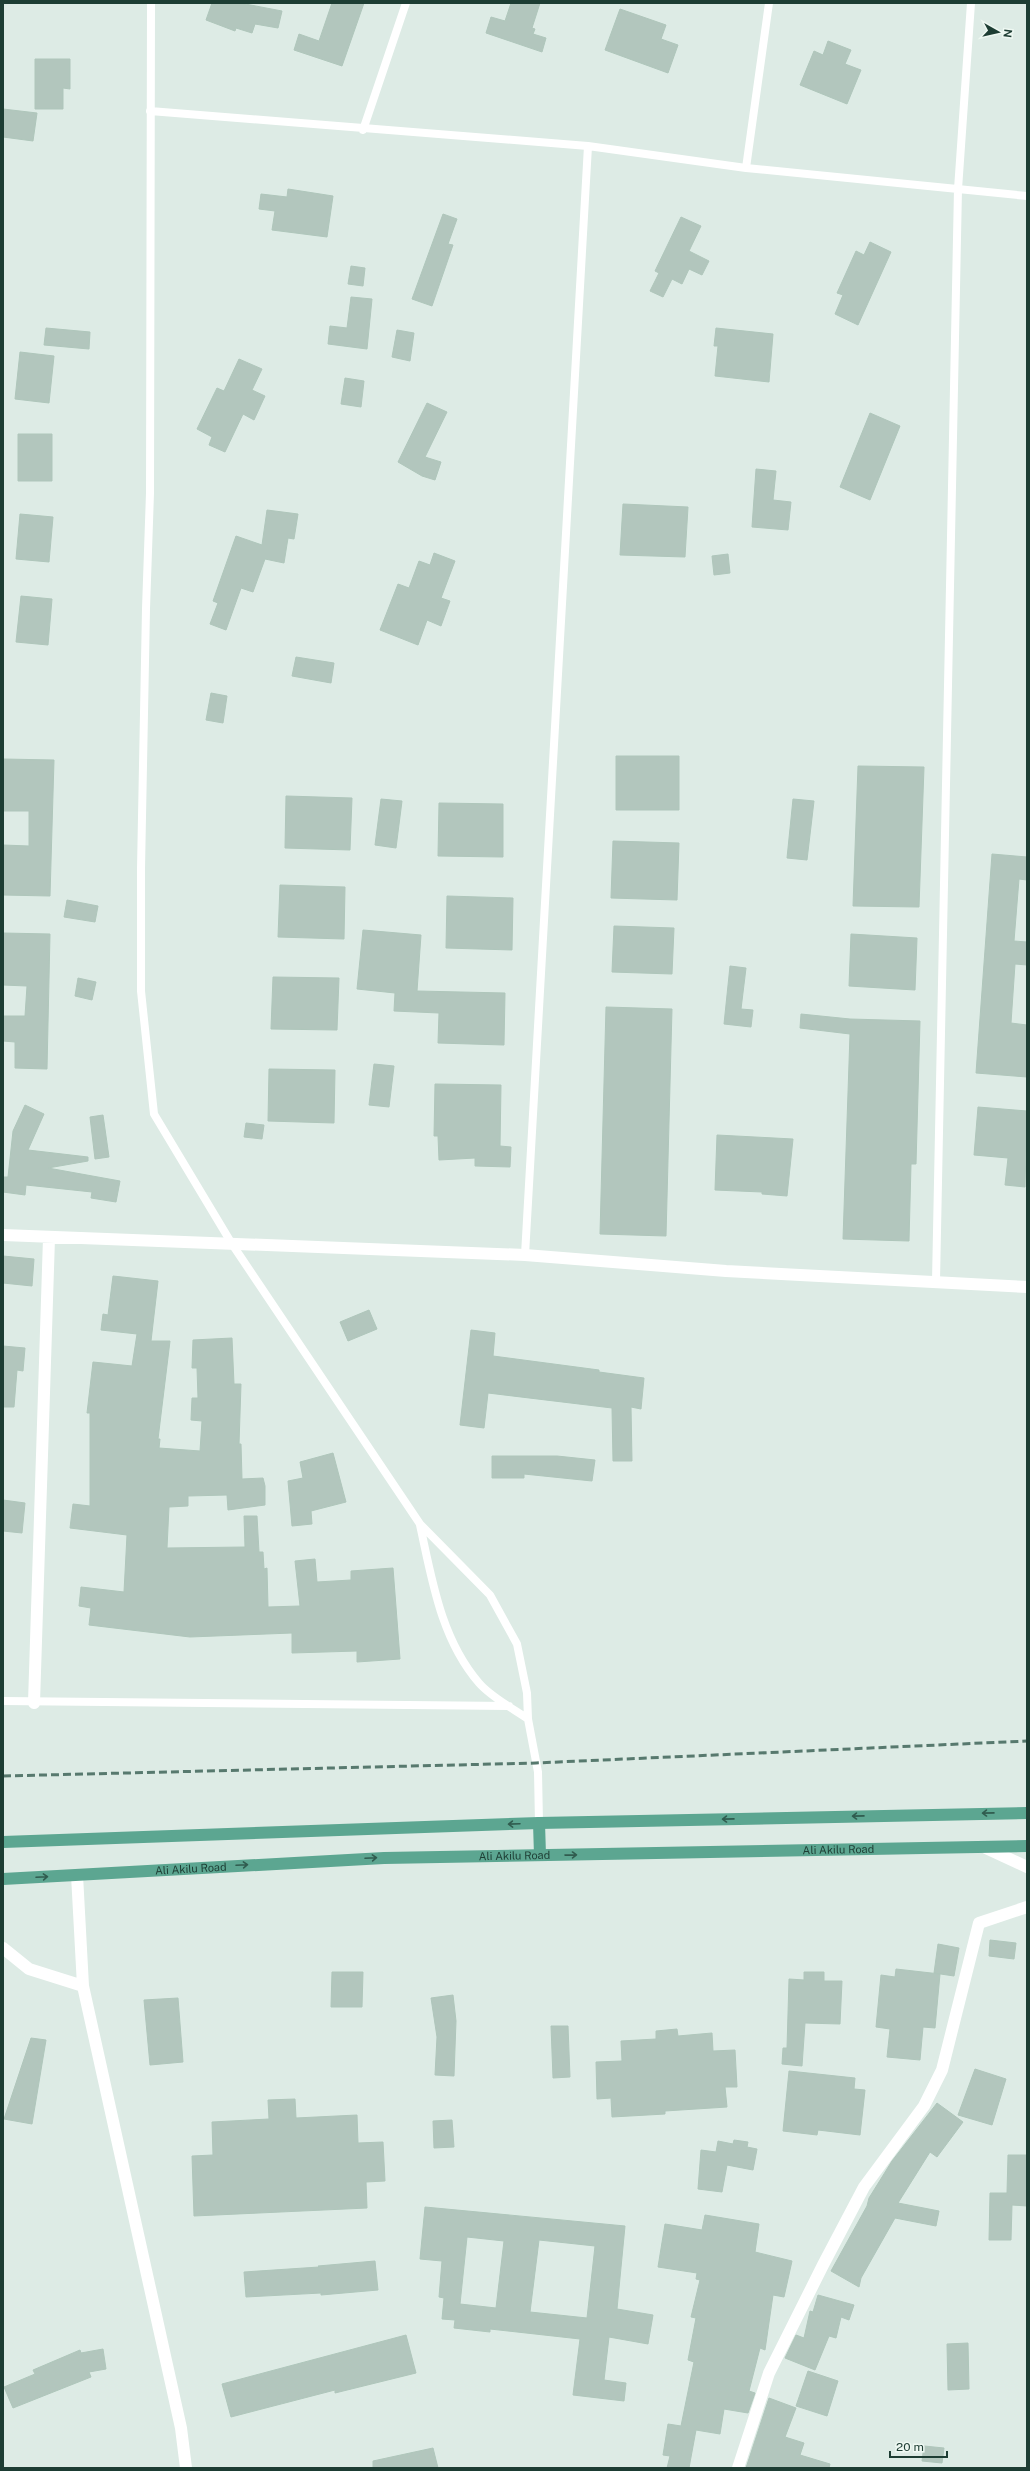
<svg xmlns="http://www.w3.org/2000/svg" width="1030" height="2471" viewBox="0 0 1030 2471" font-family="'Public Sans',sans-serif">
<rect width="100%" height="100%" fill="#ddebe5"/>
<path fill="#b2c6bd" stroke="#afc6bb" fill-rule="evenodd" d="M212,3H240L282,11L278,28L255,24L252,33L236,28L235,31L206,20Z
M332,3H364L342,66L294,50L299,34L319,41Z
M511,3H540L532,28L535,29L533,34L546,38L542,52L486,33L491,17L505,21Z
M620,9L666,25L661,39L678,45L668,73L605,50Z
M828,41L851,50L845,64L861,70L847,104L800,85L814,51L823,55Z
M35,59H70V89L63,88V109H35Z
M3,109L37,113L33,141L3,137Z
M288,189L333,196L327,237L272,230L275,211L259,209L261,194L287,197Z
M443,214L457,219L448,244L453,245L432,306L412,299Z
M681,217L701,226L689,251L709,261L702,275L689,269L682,284L672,279L663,297L650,291L659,273L655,271Z
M870,242L891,252L858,325L835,314L843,295L837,293L856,251L864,255Z
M351,266L365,268L363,286L348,284Z
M351,297L372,299L367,349L328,344L330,326L347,328Z
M46,328L90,332L89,349L44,345Z
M716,328L773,334L769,382L715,376L718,346H714Z
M397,330L414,333L410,361L392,357Z
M20,352L54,356L49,403L15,399Z
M239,359L262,369L252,390L265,396L254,420L243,414L225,452L209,445L212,437L197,429L217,388L224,391Z
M345,378L364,381L361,407L341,404Z
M427,403L447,412L425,457L441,462L435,480L422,476L398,462Z
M870,413L900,426L870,500L840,487Z
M18,434H52V481H18Z
M756,469L776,471L773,500L791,502L788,530L752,527Z
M623,504L688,507L685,557L620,555Z
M267,510L298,514L294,539L288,538L284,563L265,559L253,592L241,588L226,630L210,624L218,603L213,601L236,536L262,545Z
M20,514L53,517L49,562L16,559Z
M434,553L455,561L441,598L450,601L441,626L427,620L418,645L380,630L398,584L409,588L419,561L430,565Z
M728,554L730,573L714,575L712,556Z
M21,596L52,599L48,645L16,642Z
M296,657L334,663L331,683L292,676Z
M211,693L227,696L223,723L206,720Z
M616,756H679V810H616Z
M3,759L54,760L50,896L3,895V845L29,846V811H3Z
M858,766L924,767L919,907L853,906Z
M286,796L352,798L350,850L285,848Z
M381,799L402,801L396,848L375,845Z
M793,799L814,801L807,860L787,858Z
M439,803L503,804V857L438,856Z
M613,841L679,843L677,900L611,898Z
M992,854L1027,857V880L1019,879L1014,941L1027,942V965L1015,964L1011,1023L1027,1025V1077L976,1073Z
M280,885L345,887L344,939L278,937Z
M447,896L513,898L512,950L446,948Z
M67,900L98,906L95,922L64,917Z
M614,926L674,928L672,974L612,972Z
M363,930L421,935L417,991L505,993L504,1045L438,1043L439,1013L394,1011L395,993L357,989Z
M3,933L50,934L47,1069L15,1068V1042L3,1041V1016H25L27,986L3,985Z
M851,934L917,938L915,990L849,986Z
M730,966L746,968L741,1009L753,1010L751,1027L724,1024Z
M273,977L339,978L337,1030L271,1029Z
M78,978L96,982L92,1000L75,996Z
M606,1007L672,1009L666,1236L600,1234Z
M801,1014L850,1019L920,1021L916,1164H911L909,1241L843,1239L850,1034L800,1028Z
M374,1064L394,1066L389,1107L369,1105Z
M269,1069L335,1070L334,1123L268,1121Z
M435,1084L501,1085L500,1146L511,1147L510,1167L475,1166V1158L439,1160L438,1136H434Z
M25,1105L44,1114L28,1150L88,1157V1161L48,1168L120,1181L116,1202L91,1198L92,1192L26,1185L25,1195L3,1192V1177H8L13,1131Z
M978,1107L1027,1111L1025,1187L1005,1185L1008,1158L974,1155Z
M103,1115L109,1157L95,1159L90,1117Z
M246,1123L264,1125L262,1139L244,1137Z
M717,1135L793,1139L787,1196L762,1194V1192L715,1190Z
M3,1256L34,1259L32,1286L3,1283Z
M113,1276L158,1281L151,1341H170L158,1439H160L159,1448L200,1451L202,1421L191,1420L192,1398H198L197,1368H192L193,1340L232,1338L234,1384H241L239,1444H241L242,1479L263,1478L265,1486V1505L228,1510L227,1495L188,1496V1506L169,1507L167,1548L245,1547L244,1516H257L259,1552H263L264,1569L267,1568L268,1607L300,1606L295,1561L315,1559L317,1582L351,1580V1571L393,1568L400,1659L357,1662V1651L292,1653V1633L190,1637L89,1625L91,1608L79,1606L81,1587L124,1592L127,1535L70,1528L73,1504L90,1506V1413H87L93,1362L132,1366L137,1334L101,1330L103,1314L108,1315Z
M369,1310L377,1329L348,1341L340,1322Z
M471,1330L495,1333L493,1356L599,1370V1372L644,1378L641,1409L631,1407L632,1461H613L612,1408L488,1393L484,1428L460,1425Z
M3,1346L25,1348L23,1371L17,1370L14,1407H3Z
M333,1453L346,1502L311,1511L312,1524L292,1526L288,1481L303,1478L300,1462Z
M492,1456H557L595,1460L592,1481L524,1474V1478H492Z
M3,1500L25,1503L22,1533L3,1531Z
M990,1940L1016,1943L1014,1959L989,1956Z
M938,1944L959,1948L954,1976L934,1973Z
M896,1969L940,1974L935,2028L923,2027L920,2060L887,2057L890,2029L876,2027L881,1975L895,1977Z
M332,1972H363L362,2007H331Z
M804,1972H824V1981H842L840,2024L805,2023L802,2066L782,2064L783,2048H787L789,1979L804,1980Z
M453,1995L456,2021L454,2076L435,2075L437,2037L431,1998Z
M178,1998L183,2062L150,2065L144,2000Z
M551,2026H568L570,2077L553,2078Z
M677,2029L678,2036L712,2033L713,2051L735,2050L737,2087H725L727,2107L665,2111V2114L612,2117L611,2098L597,2099L596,2062L622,2061L621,2041L656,2039V2031Z
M31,2038L46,2040L32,2124L4,2119Z
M975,2069L1006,2079L992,2125L958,2115Z
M789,2071L855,2078L854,2089L865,2090L860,2135L818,2130L817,2135L783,2131Z
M295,2099L296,2118L357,2115L358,2143L383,2142L385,2181L366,2182L367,2208L194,2216L192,2156L213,2155L212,2122L269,2119L268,2100Z
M937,2103L963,2122L937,2157L930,2152L898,2203L939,2211L936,2226L895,2218L861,2278L859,2287L831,2271L867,2206L869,2198L892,2161Z
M452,2120L454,2147L434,2148L433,2121Z
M734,2140L748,2142L747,2147L757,2149L753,2170L727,2165L722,2192L698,2189L701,2150L716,2152L718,2141L733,2144Z
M1008,2155H1027V2206L1012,2205L1011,2240H989L990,2193H1007Z
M425,2207L625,2226L617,2309L653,2315L648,2344L609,2337L604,2380L626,2383L624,2401L573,2395L580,2339L490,2329V2332L454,2328L455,2320L442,2319L444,2298L439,2297L442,2261L420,2259ZM467,2237L504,2241L496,2308L460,2304ZM539,2240L595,2246L587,2318L530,2312Z
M705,2215L759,2224L755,2252L792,2261L784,2297L773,2295L765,2350L760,2348L749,2391L755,2393L748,2413L724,2409L720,2434L696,2430L689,2468H667L670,2456L663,2455L668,2424L681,2426L694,2362L688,2360L696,2318L691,2317L700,2280L696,2279L697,2273L658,2267L665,2224L702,2230Z
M375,2261L378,2290L321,2295V2293L246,2297L244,2272L319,2267L318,2266Z
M818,2295L854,2305L849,2320L841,2317L836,2338L829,2336L815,2370L785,2358L796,2335L804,2338L810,2311L813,2312Z
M406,2335L416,2373L335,2393V2390L231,2417L222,2384Z
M968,2343L969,2389L948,2390L947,2344Z
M103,2349L106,2369L89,2372L91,2377L13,2408L4,2387L35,2374L33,2370L80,2350L81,2353Z
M808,2371L838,2381L827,2416L796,2406Z
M769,2398L796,2408L785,2437L804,2443L800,2455L830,2464L829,2468H746Z
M924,2446L944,2448L942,2463L922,2461Z
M433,2448L438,2468H373V2461Z"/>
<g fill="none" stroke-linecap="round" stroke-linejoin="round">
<path stroke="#fff" stroke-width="8" d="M151,3L150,493L146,609L141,869V991L154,1114L232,1244L420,1524L490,1595L517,1644L527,1693L528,1719
M150,111L588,146L746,168L1027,196
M363,130L406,3
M746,168L769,3
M525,1255L588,146
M936,1281L958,189L971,3
M420,1525C432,1580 441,1639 479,1683C491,1697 512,1708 528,1719L538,1772L539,1823
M3,1701L509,1706"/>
<path stroke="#fff" stroke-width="12" d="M3,1235L525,1255L726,1271L1027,1287
M34,1703L49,1238
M77,1875L83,1986L181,2428L186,2468
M3,1948L29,1969L83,1986
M738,2468L769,2373L823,2265L864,2187L924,2106L942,2070L979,1923L1027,1907"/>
<path stroke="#fff" stroke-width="12" d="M986,1848L1027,1867"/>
<g stroke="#5ca691" stroke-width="12">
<path d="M539,1823L540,1855"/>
<path d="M3,1842L539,1823L1027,1813"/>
<path id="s1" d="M3,1879L384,1858L1027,1846"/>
</g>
<path stroke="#57796e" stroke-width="3" stroke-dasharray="8 4" stroke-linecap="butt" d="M3,1776L536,1763L1027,1741"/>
</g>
<defs><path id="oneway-shaft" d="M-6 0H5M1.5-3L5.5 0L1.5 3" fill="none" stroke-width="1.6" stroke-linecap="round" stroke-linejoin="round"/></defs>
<g stroke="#305c4f">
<use href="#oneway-shaft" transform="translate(988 1813) rotate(179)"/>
<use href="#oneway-shaft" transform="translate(858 1816) rotate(179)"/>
<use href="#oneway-shaft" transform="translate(728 1819) rotate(179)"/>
<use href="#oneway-shaft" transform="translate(514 1824) rotate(178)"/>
<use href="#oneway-shaft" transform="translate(571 1855) rotate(-1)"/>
<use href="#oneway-shaft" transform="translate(371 1858) rotate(-3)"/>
<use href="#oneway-shaft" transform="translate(242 1865) rotate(-3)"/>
<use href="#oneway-shaft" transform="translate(42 1877) rotate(-3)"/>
</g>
<g text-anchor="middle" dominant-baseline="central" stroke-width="3.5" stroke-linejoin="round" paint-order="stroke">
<g font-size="11" fill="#1d3d33" stroke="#eef8f2">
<text stroke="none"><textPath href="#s1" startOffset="836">Ali Akilu Road</textPath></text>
<text stroke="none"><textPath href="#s1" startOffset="512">Ali Akilu Road</textPath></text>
<text stroke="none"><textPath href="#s1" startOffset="188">Ali Akilu Road</textPath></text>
</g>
</g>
<rect width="1030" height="2471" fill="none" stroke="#1d3d33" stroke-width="8"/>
<g transform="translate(998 32) rotate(98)" stroke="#eef8f2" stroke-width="3" paint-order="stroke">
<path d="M0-3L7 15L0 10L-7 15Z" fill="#1d3d33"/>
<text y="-6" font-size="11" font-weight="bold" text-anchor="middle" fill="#1d3d33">N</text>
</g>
<path d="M890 2451v6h57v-6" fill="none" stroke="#1d3d33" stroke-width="2"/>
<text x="896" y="2451" font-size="12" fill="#1d3d33" stroke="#eef8f2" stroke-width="3" paint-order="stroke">20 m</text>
</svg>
